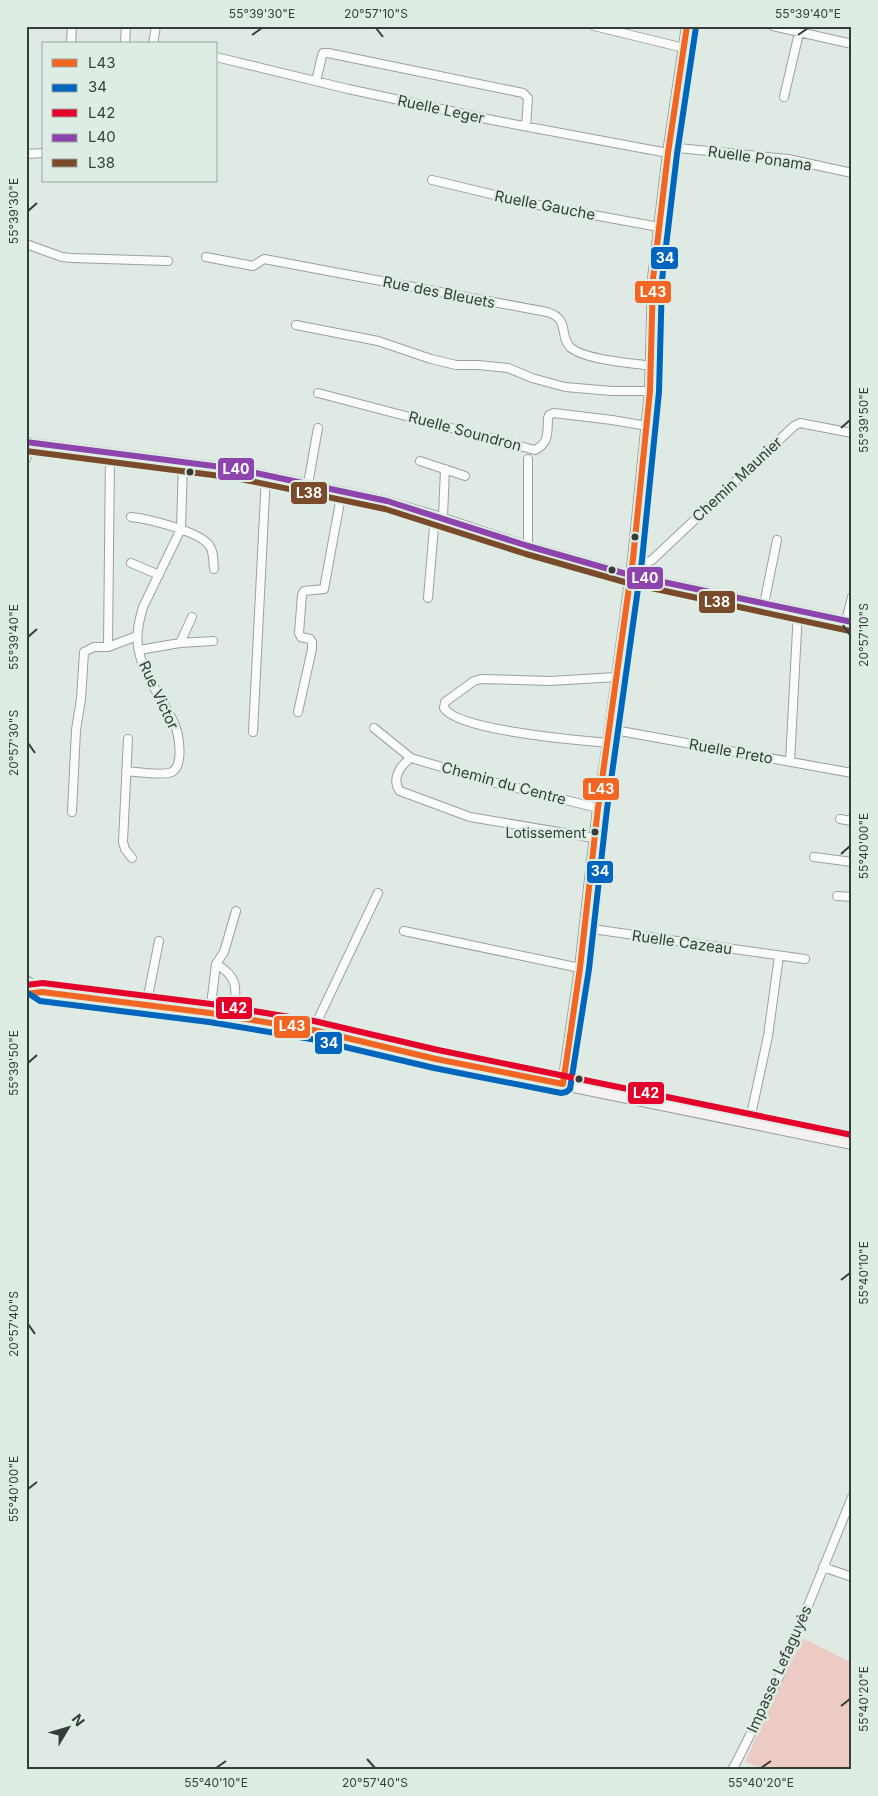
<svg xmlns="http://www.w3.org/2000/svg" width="878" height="1796" viewBox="0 0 878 1796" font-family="Inter,sans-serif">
<rect width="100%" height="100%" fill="#e0eae4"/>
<path fill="#eccbc5" d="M803,1638L852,1663V1770H763L745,1761Z"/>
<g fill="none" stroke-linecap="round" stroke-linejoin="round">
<defs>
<path id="street" d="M594,26L684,48
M773,26L852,44
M71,44L72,26
M125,44L126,26
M153,44L156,26
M216,57L348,89L497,121L668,153
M316,81L322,56L323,53H328L523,93L528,98L526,126
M784,97L799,33
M668,147L788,159L852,173
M26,154L44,153
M432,180L533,204L659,227
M26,244L62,257L72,258L168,261
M206,257L253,266L264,259L547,312C571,319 558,336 571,348C586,360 632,363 651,366
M296,325L378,341L431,359L456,365H478L508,368L532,378L565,387L612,391H650
M318,393L535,450C550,442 547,433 548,418L549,415L554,413L612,420L647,426
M26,442L237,469L387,501L435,515L528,546L630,575L852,622
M26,459L30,442
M528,459V546
M420,461L465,476
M308,484L318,428
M131,517C149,519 198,531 209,545C214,551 213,561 214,569
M443,517L445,469
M633,559L644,563L652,560L794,426L800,423L852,433
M131,563L159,575
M428,598L435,515
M764,604L777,540
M846,621L852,597
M180,643L192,617
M108,647L110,453
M139,650L180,643L213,641
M298,712L312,649V642L310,639L301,637L299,633L302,595L304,591L324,589L342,491
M374,728L411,758L496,783L598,808
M609,729L852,773
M253,732L266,475
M128,739L123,842L125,849L132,858
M608,743C578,740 459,731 444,708L445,702L474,681L481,679L550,681L616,677
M411,758C400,765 391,780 400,791L470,817L594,838
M790,762L798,611
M126,771C137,772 163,776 172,772C184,765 179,736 175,725C164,701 147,681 140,656C135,640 138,624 143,607L181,529L183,462
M72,812L76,730L81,699L84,652L94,647H108L137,636
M840,819L852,821
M814,857L852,862
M837,896L852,897
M585,928L805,959
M404,931L580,968
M216,964C241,978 236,992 233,1017
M146,1006L159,941
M210,1013L216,964L224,952L236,911
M313,1030L378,893
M749,1124L768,1036L779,956
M823,1567L852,1577
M732,1770L738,1759L780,1675L852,1497"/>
<path id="secondary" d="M26,981L42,992
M26,994L42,992L210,1013L313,1030L436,1059L852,1144
M563,1084L580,968L598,808L608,743L633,559L650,391L653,279L668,153L687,26"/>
</defs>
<use href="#street" stroke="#9ba19e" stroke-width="10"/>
<use href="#secondary" stroke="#9ba19e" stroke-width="12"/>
<use href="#street" stroke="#fafcfb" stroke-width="8"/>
<use href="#secondary" stroke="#f4f1f0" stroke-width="10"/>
<defs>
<path id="bus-1" d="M26,994L42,992L210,1013L313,1030L436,1059L563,1084L580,968L598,808L633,559L650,391L653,279L668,153L687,26"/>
<path id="bus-2" d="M26,992L40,1001L209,1022L311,1039L434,1068L561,1093L566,1092L570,1089L589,969L607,809L642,560L659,392L662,280L677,154L696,27"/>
<path id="bus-3" d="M26,985L43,983L211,1004L314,1021L438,1050L852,1135"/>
<path id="bus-4" d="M26,442L237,469L387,501L528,546L630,575L852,622"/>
<path id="bus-5" d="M26,451L236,478L385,509L526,554L628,583L850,631"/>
</defs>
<use href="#bus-1" stroke="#ddede3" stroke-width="10"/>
<use href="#bus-2" stroke="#ddede3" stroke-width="10"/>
<use href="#bus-3" stroke="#ddede3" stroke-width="10"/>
<use href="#bus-4" stroke="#ddede3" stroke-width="10"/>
<use href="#bus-5" stroke="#ddede3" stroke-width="10"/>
<use href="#bus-1" stroke="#f26522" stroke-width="6"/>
<use href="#bus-2" stroke="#0065bd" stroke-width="6"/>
<use href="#bus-3" stroke="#e4002b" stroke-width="6"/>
<use href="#bus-4" stroke="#8e44ad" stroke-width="6"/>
<use href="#bus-5" stroke="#7a4b2a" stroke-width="6"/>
</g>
<path fill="none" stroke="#363c38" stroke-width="2" d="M376,28L383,37M252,35L262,28M798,35L808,28M28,211L37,203M841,428L850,420M843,625L850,635M28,637L37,629M28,743L35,753M841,854L850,846M28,1063L37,1055M841,1280L850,1273M28,1324L35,1334M28,1489L37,1482M841,1706L850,1699M367,1759L375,1768M216,1768L226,1761M761,1768L771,1761"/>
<g fill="#363c38" stroke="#ddede3" stroke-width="2">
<circle cx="190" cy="472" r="4.5"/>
<circle cx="635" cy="537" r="4.5"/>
<circle cx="612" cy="570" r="4.5"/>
<circle cx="595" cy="832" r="4.5"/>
<circle cx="579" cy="1079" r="4.5"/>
</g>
<g text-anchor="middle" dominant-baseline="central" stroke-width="5" stroke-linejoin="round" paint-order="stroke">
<g font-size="14" fill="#363c38" stroke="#ddede3" text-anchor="end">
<text x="586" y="832">Lotissement</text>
</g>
<g font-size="15" fill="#363c38" stroke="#ddede3">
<text transform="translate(441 109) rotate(12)">Ruelle Leger</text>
<text transform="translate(760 158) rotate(8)">Ruelle Ponama</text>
<text transform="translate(545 205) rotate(11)">Ruelle Gauche</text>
<text transform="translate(439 292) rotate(11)">Rue des Bleuets</text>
<text transform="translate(465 431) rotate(15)">Ruelle Soundron</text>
<text transform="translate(737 479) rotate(-43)">Chemin Maunier</text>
<text transform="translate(159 695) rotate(65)">Rue Victor</text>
<text transform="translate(731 751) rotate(10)">Ruelle Preto</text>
<text transform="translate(504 783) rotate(15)">Chemin du Centre</text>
<text transform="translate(682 942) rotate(8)">Ruelle Cazeau</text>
<text transform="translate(779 1669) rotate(-66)">Impasse Lefaguyès</text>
</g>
</g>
<g stroke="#ddede3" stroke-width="2">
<rect x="650" y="246" width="29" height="24" rx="5" fill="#0065bd"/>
<rect x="634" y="280" width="38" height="24" rx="5" fill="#f26522"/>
<rect x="217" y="457" width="38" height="24" rx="5" fill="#8e44ad"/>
<rect x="290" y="481" width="38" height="24" rx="5" fill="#7a4b2a"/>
<rect x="626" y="566" width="38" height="24" rx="5" fill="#8e44ad"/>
<rect x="698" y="590" width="38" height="24" rx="5" fill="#7a4b2a"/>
<rect x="582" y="777" width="38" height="24" rx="5" fill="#f26522"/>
<rect x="586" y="860" width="28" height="24" rx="5" fill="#0065bd"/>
<rect x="215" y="996" width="38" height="24" rx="5" fill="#e4002b"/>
<rect x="273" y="1015" width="38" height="24" rx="5" fill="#f26522"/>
<rect x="314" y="1031" width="29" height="24" rx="5" fill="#0065bd"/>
<rect x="627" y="1081" width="38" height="24" rx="5" fill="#e4002b"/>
</g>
<g font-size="14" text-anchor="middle" font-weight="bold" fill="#fff">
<text x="665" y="263">34</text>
<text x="653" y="297">L43</text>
<text x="236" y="474">L40</text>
<text x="309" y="498">L38</text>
<text x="645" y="583">L40</text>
<text x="717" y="607">L38</text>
<text x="601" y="794">L43</text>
<text x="600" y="876">34</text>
<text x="234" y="1013">L42</text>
<text x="292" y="1031">L43</text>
<text x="329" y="1048">34</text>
<text x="646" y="1098">L42</text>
</g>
<rect width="878" height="1796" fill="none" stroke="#ddede3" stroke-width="55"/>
<rect x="42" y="42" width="175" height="140" fill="#ddede3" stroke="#9aa69f"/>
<rect x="52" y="59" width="25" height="8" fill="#f26522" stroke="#9aa69f"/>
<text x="88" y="68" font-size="15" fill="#363c38">L43</text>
<rect x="52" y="84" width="25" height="8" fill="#0065bd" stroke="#9aa69f"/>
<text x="88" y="92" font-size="15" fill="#363c38">34</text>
<rect x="52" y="109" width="25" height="8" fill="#e4002b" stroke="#9aa69f"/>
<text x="88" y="118" font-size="15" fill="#363c38">L42</text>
<rect x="52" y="134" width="25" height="8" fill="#8e44ad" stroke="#9aa69f"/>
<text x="88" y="142" font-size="15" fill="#363c38">L40</text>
<rect x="52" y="159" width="25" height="8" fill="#7a4b2a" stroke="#9aa69f"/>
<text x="88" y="168" font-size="15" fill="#363c38">L38</text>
<g transform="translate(68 1728) rotate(52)" stroke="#ddede3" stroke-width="4" paint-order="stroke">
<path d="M0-4L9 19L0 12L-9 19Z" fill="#363c38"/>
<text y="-8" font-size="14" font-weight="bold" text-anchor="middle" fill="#363c38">N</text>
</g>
<rect x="28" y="28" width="822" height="1740" fill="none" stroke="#363c38" stroke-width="2"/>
<g font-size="12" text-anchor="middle" fill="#363c38">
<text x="262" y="18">55°39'30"E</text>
<text x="376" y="18">20°57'10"S</text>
<text x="808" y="18">55°39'40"E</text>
<text transform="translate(14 211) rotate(-90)" y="4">55°39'30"E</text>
<text transform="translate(864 420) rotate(-90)" y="4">55°39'50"E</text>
<text transform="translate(864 635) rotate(-90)" y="4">20°57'10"S</text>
<text transform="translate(14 637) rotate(-90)" y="4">55°39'40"E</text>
<text transform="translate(14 743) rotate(-90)" y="4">20°57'30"S</text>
<text transform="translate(864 846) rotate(-90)" y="4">55°40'00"E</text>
<text transform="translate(14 1063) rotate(-90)" y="4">55°39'50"E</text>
<text transform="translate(864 1273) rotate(-90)" y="4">55°40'10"E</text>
<text transform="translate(14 1324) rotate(-90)" y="4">20°57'40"S</text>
<text transform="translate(14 1489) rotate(-90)" y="4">55°40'00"E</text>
<text transform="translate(864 1699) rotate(-90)" y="4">55°40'20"E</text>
<text x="216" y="1787">55°40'10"E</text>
<text x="375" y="1787">20°57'40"S</text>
<text x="761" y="1787">55°40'20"E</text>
</g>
</svg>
